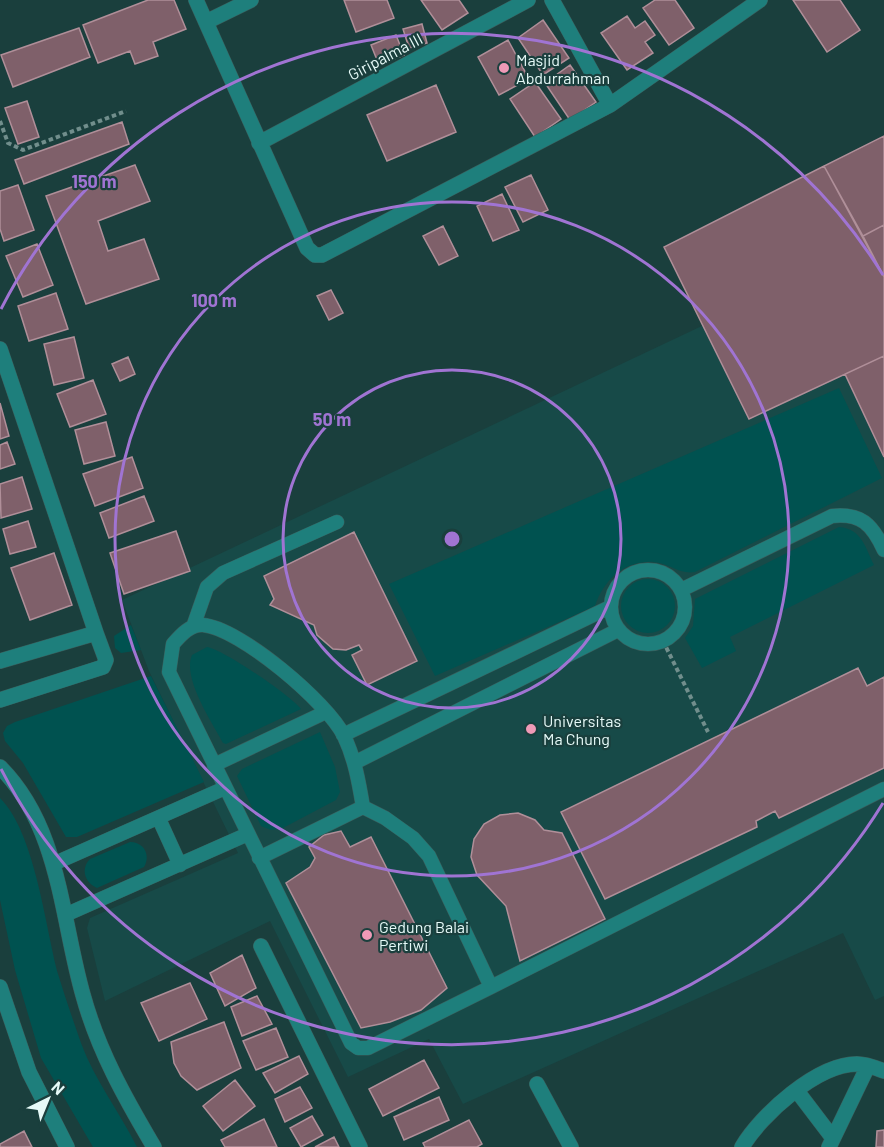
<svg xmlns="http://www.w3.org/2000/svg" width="884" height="1147" viewBox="0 0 884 1147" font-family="Barlow,sans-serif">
<rect width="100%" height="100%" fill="#1a3f3d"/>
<path fill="#174a48" d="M704,325L749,419L845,374L884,457V996L875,1000L843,933L463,1104L429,1039L348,1077L270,921L105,1001L87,928L90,918L238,853L149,671L122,600Z"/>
<path fill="#005250" d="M839,388L882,478L695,572C680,575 669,563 654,562C624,560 604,580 595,606L589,609L435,676L389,584Z
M839,527C862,529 865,547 874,565L730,637L736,651L702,668L685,638L693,626L695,599Z
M621 606a27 27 0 1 1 54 0a27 27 0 1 1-54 0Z
M131,625L141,650L121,653L115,648L114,636Z
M207,647C223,649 291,696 301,709L226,744L223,743C212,722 182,678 192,655Z
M151,676L204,782L77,837H66L23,763L5,741L3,733L7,726L15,722Z
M320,732L335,767L340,792L336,800L281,829L271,830L261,826L237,776L242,769Z
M0,798C35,833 45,925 58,974C65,997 73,1020 81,1043C95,1081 119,1111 137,1147H93L41,1058L15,970L0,900Z
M130,842C144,842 151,855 144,867L97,888C85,883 80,869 90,859Z"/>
<path fill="#7f606a" stroke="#b08f99" stroke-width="1.5" d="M148,0H174L186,29L153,42L158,56L135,64L130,51L98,63L83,25Z
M344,0H387L394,18L356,32Z
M421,0H459L468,13L442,30Z
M655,0H675L694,28L669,45L643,8Z
M793,0H840L860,30L827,52Z
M627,16L635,28L645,21L655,35L645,42L653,53L627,70L601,33Z
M543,20L569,58L543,75L518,38Z
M422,24L427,43L409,48L403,29Z
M79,28L90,57L13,87L1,55Z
M396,35L404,55L379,65L371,45Z
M508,40L529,79L499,95L478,57Z
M570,65L596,102L570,120L545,83Z
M535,82L561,119L535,137L510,99Z
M436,85L456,132L387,161L367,115Z
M27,101L39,137L18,144L5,108Z
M122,122L129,144L24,184L15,160Z
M884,136V225L863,236L824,166Z
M135,165L150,201L98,221L108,251L144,239L159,279L86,304L46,196Z
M824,166L884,277V356L749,419L664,247Z
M531,175L548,210L523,222L505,187Z
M18,185L34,230L4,241L0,229V191Z
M502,194L519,230L493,241L477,206Z
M884,225V277L863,236Z
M443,226L458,256L439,265L423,236Z
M37,244L53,285L23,297L6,256Z
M331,290L343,313L329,320L317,296Z
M56,293L68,329L29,341L18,306Z
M74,337L84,378L54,385L44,344Z
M884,356V457L845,374Z
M128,357L135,374L120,381L112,364Z
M93,380L106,414L70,427L57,394Z
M0,403L9,436L0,439Z
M106,422L115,456L84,464L75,430Z
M7,442L15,464L0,469V445Z
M132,457L143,488L95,506L83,474Z
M22,477L32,509L1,518L0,484Z
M144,496L154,521L109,538L100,513Z
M28,521L36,547L10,554L3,529Z
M176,531L190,571L124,594L110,553Z
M354,532L417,661L367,685L352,655L362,650L359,645L346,650L333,649L317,635L314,625L270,605L274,599L264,576Z
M54,553L72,605L30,620L11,568Z
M858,668L867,686L884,677V768L779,818L775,811L756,821L757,827L605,899L561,812Z
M518,813L535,820L544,830L562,833L605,919L520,961L506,906L477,875L471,857L474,839L484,824L500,815Z
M341,831L350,847L371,837L447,988L421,1010L390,1022L361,1028L286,883L310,867L315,858L309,847L324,835Z
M242,955L256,988L225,1006L210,973Z
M190,983L207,1019L159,1041L141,1003Z
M257,996L272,1024L242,1036L231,1007Z
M224,1022L241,1068L197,1090L181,1076L174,1063L171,1042Z
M276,1028L288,1057L256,1070L243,1041Z
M299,1056L308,1074L275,1093L263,1073Z
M424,1060L439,1088L383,1116L369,1089Z
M235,1080L255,1106L223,1131L203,1106Z
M300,1087L312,1108L285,1122L275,1099Z
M439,1097L449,1120L404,1140L394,1117Z
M312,1116L323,1135L301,1147L290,1128Z
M264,1119L277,1147H225L221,1140Z
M469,1120L482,1144L477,1147H425L423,1143Z
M884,1130V1147H876L877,1131Z
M24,1131L32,1147H0V1144Z
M334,1137L339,1147H315Z"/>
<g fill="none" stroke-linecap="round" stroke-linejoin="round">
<defs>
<path id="lane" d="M611 607a37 37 0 1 1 74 0a37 37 0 1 1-74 0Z
M681,590L832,516C861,513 872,524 884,550
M193,627L207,587L223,573L337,522
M343,735L610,607
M354,763L618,630
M214,765L326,712
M363,807L385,818L413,838L429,856L491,987L884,789
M159,819L180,865
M259,858L363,807C359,783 355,759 344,736C328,703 240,628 203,625C190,624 180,636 173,644L169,672L351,1043L358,1048H368L491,987
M53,864L225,788
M65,915L248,834"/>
<path id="street" d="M196,0L307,248L315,255H322L610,105L760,0
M552,0L610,105
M206,22L251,0
M259,143L528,0
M0,349L96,633
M0,661L96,633L106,660L103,667L0,700
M0,767C60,827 61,918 83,995C98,1050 125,1098 154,1147
M261,946L360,1147
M0,987L29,1072L67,1147
M537,1084L571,1147
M797,1091L832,1137
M742,1147C761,1115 817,1064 857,1064C866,1064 876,1068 884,1071
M829,1147L868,1066"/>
</defs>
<use href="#lane" stroke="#3b5d5b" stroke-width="15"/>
<use href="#street" stroke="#3b5d5b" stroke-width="16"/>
<path stroke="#718e8c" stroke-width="4" stroke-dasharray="4.5 3" stroke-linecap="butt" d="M0,121L8,143L23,150L126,111
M663,641L708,732"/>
<use href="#lane" stroke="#1e7f7c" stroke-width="14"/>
<use href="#street" stroke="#1e7f7c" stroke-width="15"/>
</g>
<g fill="none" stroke="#a074d3" stroke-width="3">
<circle cx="452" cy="539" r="169"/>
<circle cx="452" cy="539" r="337"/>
<path d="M883 803A506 506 0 0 1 1 769M1 309A506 506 0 0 1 883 275"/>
</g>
<g fill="#ef9ab7" stroke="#1a3f3d" stroke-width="2">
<circle cx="504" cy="68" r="6"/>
<circle cx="531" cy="729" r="6"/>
<circle cx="367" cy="935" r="6"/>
</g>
<g text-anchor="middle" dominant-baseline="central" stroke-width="4.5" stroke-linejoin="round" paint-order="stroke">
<g font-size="16" fill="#e6faf8" stroke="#1a3f3d">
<text transform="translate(385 56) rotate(-28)">Giripalma III</text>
</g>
<g font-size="16" fill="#e6faf8" stroke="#1a3f3d" text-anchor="start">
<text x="516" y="59">Masjid<tspan x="516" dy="18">Abdurrahman</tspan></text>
<text x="543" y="720">Universitas<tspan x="543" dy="18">Ma Chung</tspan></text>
<text x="379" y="926">Gedung Balai<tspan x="379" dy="18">Pertiwi</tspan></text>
</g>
</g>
<circle cx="452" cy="539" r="9" fill="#a074d3" stroke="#1a3f3d" stroke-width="3"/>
<g font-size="18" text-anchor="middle" font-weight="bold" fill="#a074d3" stroke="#1a3f3d" stroke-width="4.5" stroke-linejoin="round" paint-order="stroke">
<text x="94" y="188">150 m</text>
<text x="214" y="307">100 m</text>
<text x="332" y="426">50 m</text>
</g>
<g transform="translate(48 1099) rotate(43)" stroke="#1a3f3d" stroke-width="4.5" paint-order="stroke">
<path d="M0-4.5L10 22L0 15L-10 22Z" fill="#e6faf8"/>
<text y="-9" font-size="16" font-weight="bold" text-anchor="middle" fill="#e6faf8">N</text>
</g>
</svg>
